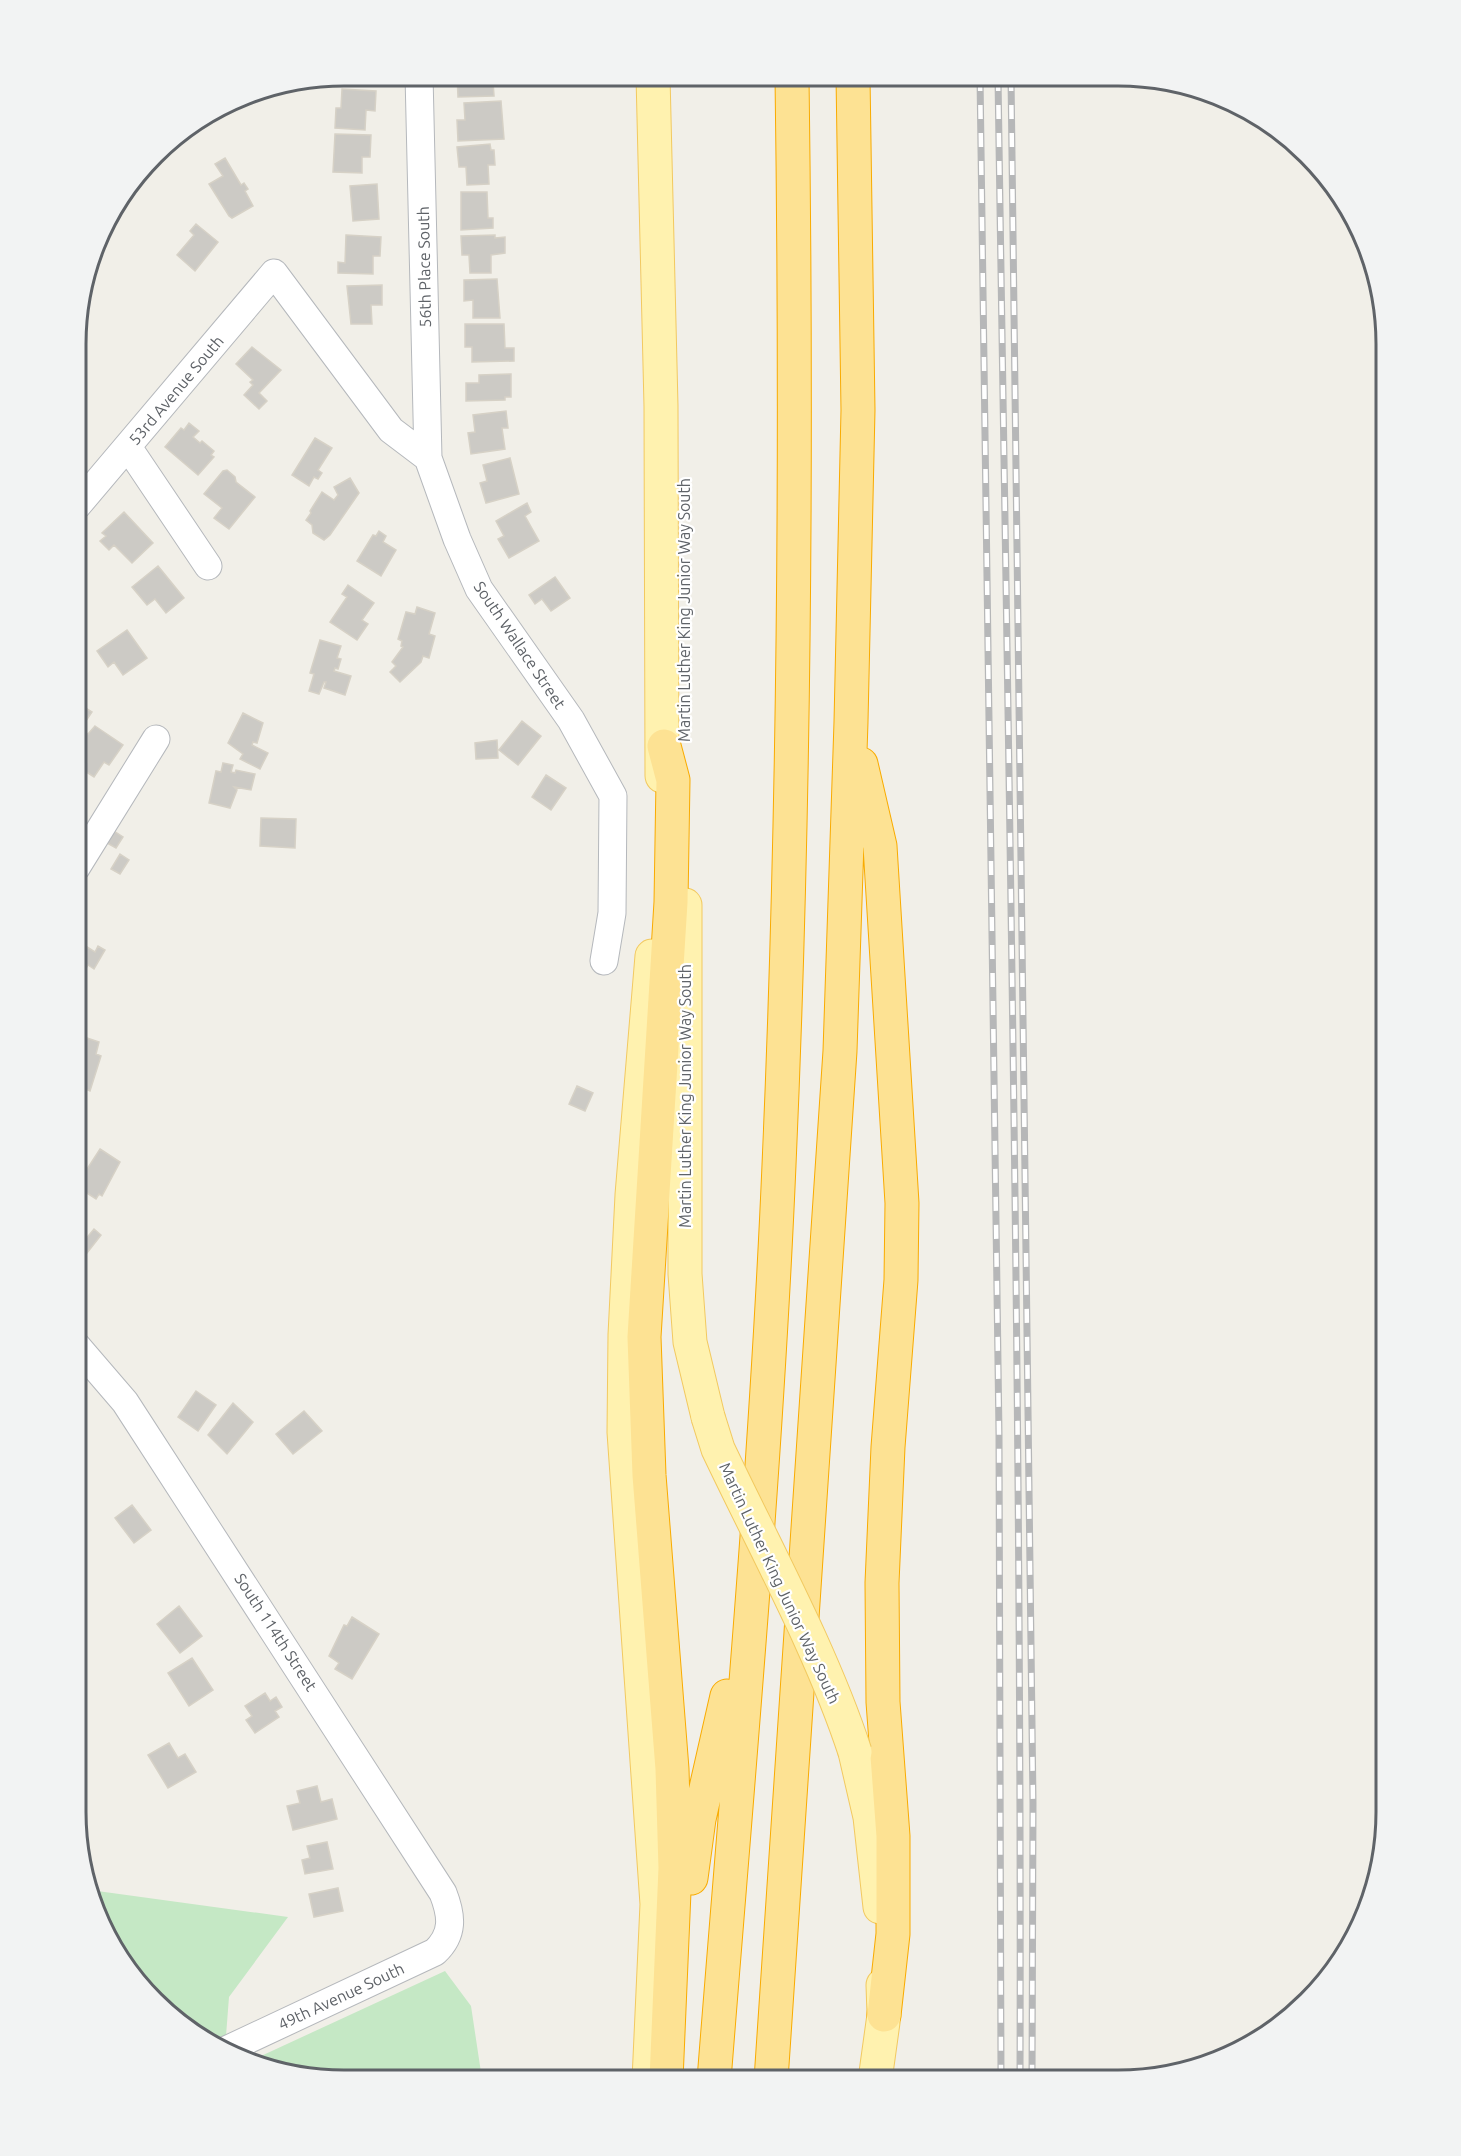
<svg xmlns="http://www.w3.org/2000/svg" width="1461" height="2156" viewBox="0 0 1461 2156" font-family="Ubuntu,sans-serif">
<rect width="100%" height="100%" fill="#f1efe8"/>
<path fill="#c5e8c5" d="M90,1890L288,1917L229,1997L226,2036L210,2043C154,2010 103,1955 90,1890Z
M445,1971L471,2006L482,2079H309L248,2062Z"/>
<path fill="#cccac5" stroke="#d6d1c6" stroke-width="1.5" d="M368,75V83H336V76Z
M457,75H485V81H493L494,96L458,97Z
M342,89L376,91L375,111L366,110L365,130L335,128L336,108H341Z
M501,101L504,139L458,141L457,120H465L464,103Z
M335,134L371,135L370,157H362V173L333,172Z
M490,144L491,150H494L495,165H488L489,184L467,185L466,167H459L457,147Z
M225,158L241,185L244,183L248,189L245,191L253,206L232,218L229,216L209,184L223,176L215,164Z
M377,184L379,219L353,221L350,186Z
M461,192H487L488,218H493V228L461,230Z
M196,224L218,242L195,271L177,255L194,235L190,231Z
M346,235L381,237L380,256H373V274L338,273V262L345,263Z
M495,235V238L505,237V253L491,255V273H470L469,255H462L461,236Z
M497,279L500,318H473V300L464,301V280Z
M382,285V305H371L372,324H351L347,286Z
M465,324H504L505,348H514V361L472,362V347H465Z
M252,347L281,370L259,393L267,401L259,409L244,395L253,385L250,382L253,380L236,364Z
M511,374V397H505V400L466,401V383H479V375Z
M506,411L508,428H502L505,449L471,454L468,433L475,432L473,415Z
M189,423L199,431L193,437L200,443L202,441L214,451L211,455L214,457L198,475L165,447L181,428L184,430Z
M315,438L332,448L318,470L322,473L318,479L314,477L309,486L292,475Z
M510,458L519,494L486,503L480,483L487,481L483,465Z
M227,470L235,477L236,482L255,497L229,529L214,518L222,508L204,494L223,471Z
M350,478L359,493L330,535L324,540L313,533L312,525L306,520L311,513L310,511L322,492L334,500L338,495L334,487Z
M527,503L531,512L525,516L539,541L509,558L498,539L504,536L496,521Z
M124,512L153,543L132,563L114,545L109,550L100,541L106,536L102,533Z
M379,531L386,536L383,542L396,550L381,576L357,561L373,535L376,536Z
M158,566L184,598L166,613L155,599L147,605L132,587Z
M555,577L570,598L551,611L542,599L535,604L529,595Z
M348,585L374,603L362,620L368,624L357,640L330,622L347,597L342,594Z
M417,607L435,613L429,634L435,636L429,658L423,656L421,662L400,682L390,672L396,666L392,662L403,647L401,646L402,641L398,639L406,612L415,614Z
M127,630L147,658L123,675L114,662L108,667L97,651Z
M320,640L341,646L337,658L341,659L338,669L335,668L334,671L351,676L345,695L324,688L326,682H324L319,694L309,691L314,674L310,673Z
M77,697L82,700L79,704L92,712L77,734Z
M243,713L263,723L257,743L253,742L252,745L268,753L260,769L240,759L243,754L228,743Z
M522,721L541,736L518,765L499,750Z
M95,726L123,745L109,765L104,762L94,777L77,766V752L83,743L79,740L85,732L88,734Z
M497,740L498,758L476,759L475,743Z
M223,763L233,765L231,772L235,773L236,770L255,774L251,790L234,787L237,790L230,808L209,803L216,771L221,772Z
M546,775L566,788L551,810L532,797Z
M261,818L296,819L295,848L260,846Z
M114,831L123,837L116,848L107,843Z
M120,854L129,860L120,874L111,869Z
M79,942L95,952L98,946L105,950L94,969L88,965L84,972L76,967Z
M81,1036L99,1042L96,1054L101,1056L90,1091L86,1089L83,1097L76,1095V1059L79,1060L80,1057L76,1056V1051Z
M577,1086L593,1093L585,1111L569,1104Z
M100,1149L120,1162L102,1196L99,1194L96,1199L76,1186Z
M94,1229L101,1235L87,1253L79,1247Z
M196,1391L216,1405L198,1431L178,1417Z
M233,1403L253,1422L227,1454L208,1435Z
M304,1411L322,1431L293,1454L276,1434Z
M132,1505L151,1530L134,1543L115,1518Z
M179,1606L202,1636L180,1653L157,1624Z
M352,1617L379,1634L352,1679L335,1669L339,1663L329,1656L344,1625L347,1626Z
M192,1658L213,1690L189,1706L168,1673Z
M265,1693L270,1701L276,1697L282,1707L275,1711L279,1717L255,1733L246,1720L252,1716L245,1706Z
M169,1743L178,1758L185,1754L196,1772L168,1788L148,1755Z
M317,1786L321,1802L332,1799L337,1819L293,1830L287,1806L300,1803L297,1791Z
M327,1842L333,1869L305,1874L302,1860L310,1858L307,1846Z
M338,1888L343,1911L314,1917L309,1894Z"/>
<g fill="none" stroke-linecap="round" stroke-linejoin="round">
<defs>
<path id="minor" d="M419,75L428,458
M128,447L208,566
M77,506L274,273L391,430L428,458L457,539L479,589L571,720L613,796L612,913L604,961
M76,868L156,739
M76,1345L125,1402L443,1893C452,1916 454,1934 435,1952L224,2051"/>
<path id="major" d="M653,76L661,406L662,776
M685,905V1274L690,1342L708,1417
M855,1752L870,1817L880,1907
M649,2080L657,1904L624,1432L625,1335L632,1195L652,956
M875,2080L884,2015L883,1985"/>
<path id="highway" d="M664,746L673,780L671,902L644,1337L649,1475L672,1769L675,1868L666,2080
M861,764L880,846L902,1203L901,1280L888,1447L882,1583L883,1702L893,1836V1934L884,2015
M691,1878L699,1819L727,1696
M714,2080C738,1775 766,1470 779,1165C795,802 797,439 792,76
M771,2080L840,1051L851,722L858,410L853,76"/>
</defs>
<use href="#minor" stroke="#b5b8bc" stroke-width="29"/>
<use href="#major" stroke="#f2c960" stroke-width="35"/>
<use href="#highway" stroke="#f9ab00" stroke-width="35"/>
<use href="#minor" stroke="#fff" stroke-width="27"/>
<use href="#major" stroke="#fff2af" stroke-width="33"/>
<use href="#highway" stroke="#fde293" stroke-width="33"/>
<defs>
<path id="rail" d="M980,77L999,1434L1001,2081
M998,77C1008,745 1022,1413 1020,2081
M1011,77L1033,1803L1032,2081"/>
</defs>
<use href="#rail" stroke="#b6b7b8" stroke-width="7"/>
<use href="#rail" stroke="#fff" stroke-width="4.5" stroke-dasharray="14" stroke-linecap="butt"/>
<defs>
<path id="major-bridge" d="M708,1417L718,1449C764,1546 822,1651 855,1752"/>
</defs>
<use href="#major-bridge" stroke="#f2c960" stroke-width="35" stroke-linecap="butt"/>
<use href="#major-bridge" stroke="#fff2af" stroke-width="33"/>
</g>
<g text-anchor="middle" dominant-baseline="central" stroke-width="4.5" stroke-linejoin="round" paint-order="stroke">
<g font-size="16" fill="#5f6368" stroke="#fff">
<text transform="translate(424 267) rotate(-91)">56th Place South</text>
<text transform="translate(176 390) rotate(-50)">53rd Avenue South</text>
<text transform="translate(684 610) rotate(-90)">Martin Luther King Junior Way South</text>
<text transform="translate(520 645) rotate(56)">South Wallace Street</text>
<text transform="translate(685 1096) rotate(-90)">Martin Luther King Junior Way South</text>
<text transform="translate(780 1583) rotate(65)">Martin Luther King Junior Way South</text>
<text transform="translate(276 1632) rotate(57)">South 114th Street</text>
<text transform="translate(341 1996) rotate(-25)">49th Avenue South</text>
</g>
</g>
<path d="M0 0H1461V2156H0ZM344 86H1118A258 258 0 0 1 1376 344V1812A258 258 0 0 1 1118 2070H344A258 258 0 0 1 86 1812V344A258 258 0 0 1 344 86Z" fill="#f2f3f3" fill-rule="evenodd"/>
<path fill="none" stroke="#5f6368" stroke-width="3" d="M344 86H1118A258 258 0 0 1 1376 344V1812A258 258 0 0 1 1118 2070H344A258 258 0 0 1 86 1812V344A258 258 0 0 1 344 86Z"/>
</svg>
